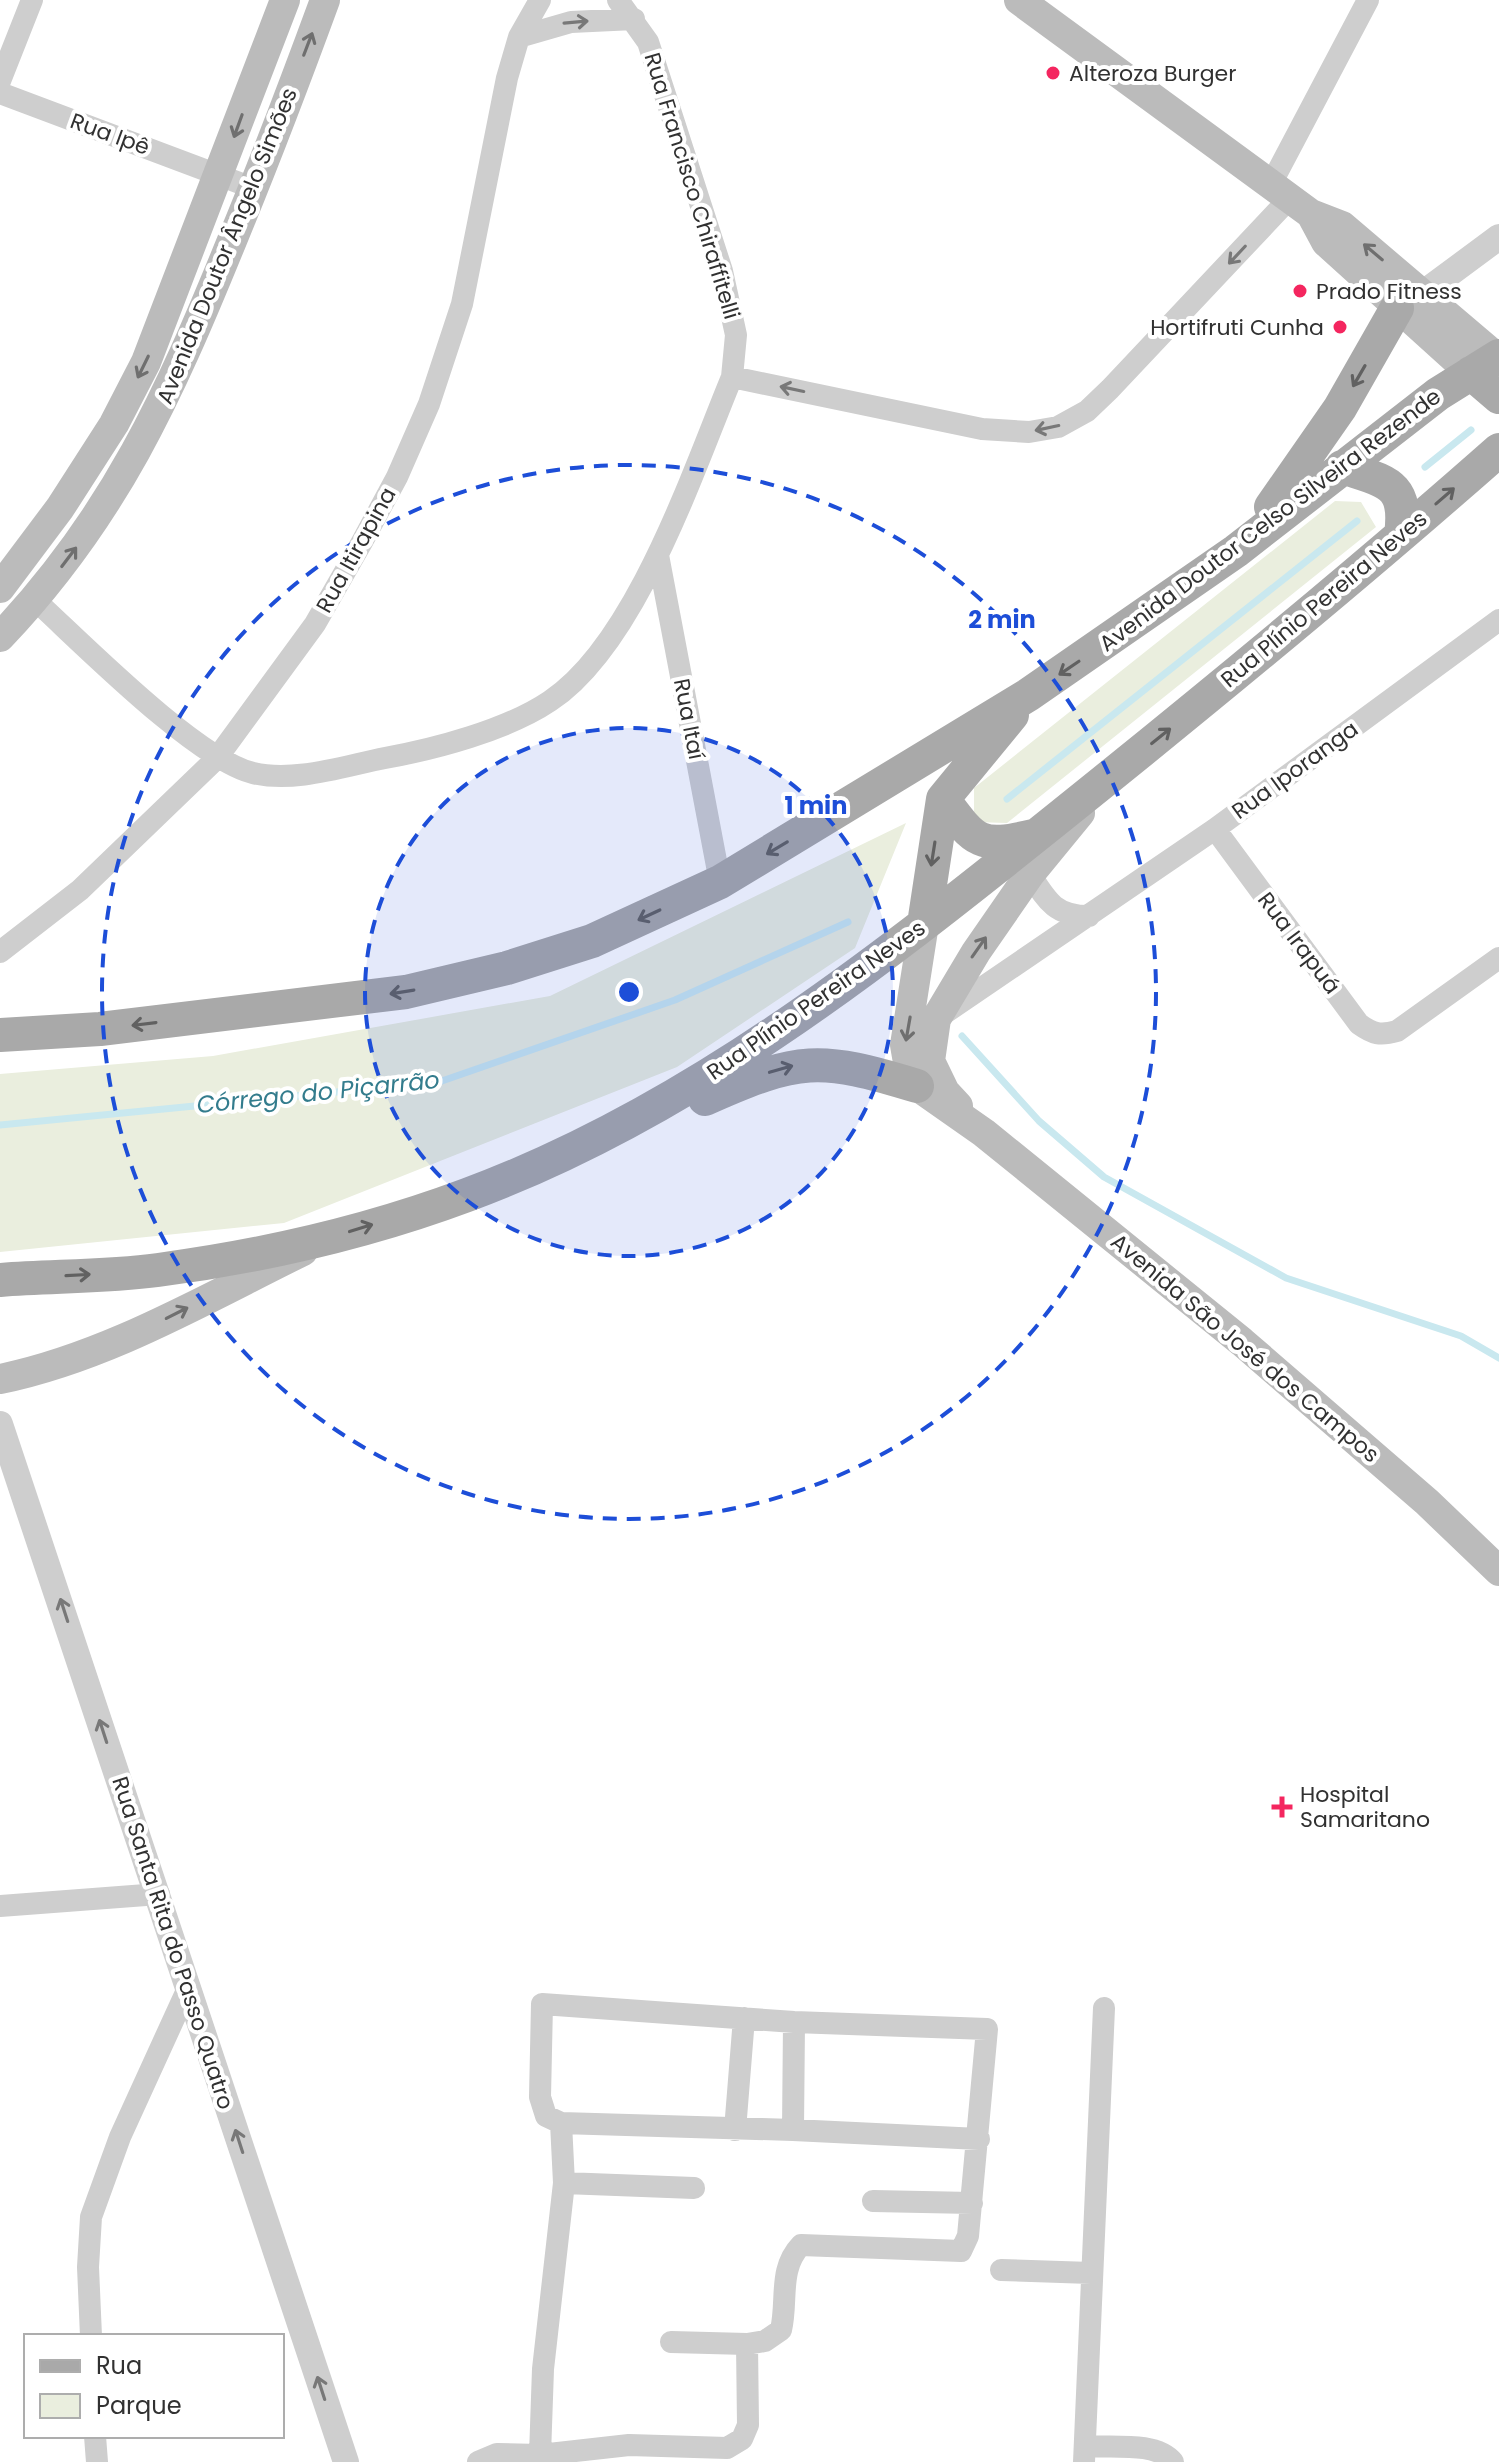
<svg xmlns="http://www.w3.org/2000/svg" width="1499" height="2462" viewBox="0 0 1499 2462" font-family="Poppins,sans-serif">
<rect width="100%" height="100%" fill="#fff"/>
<path fill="#eaeede" d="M1335,501L1361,502L1376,527L1007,823L974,822V788Z
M906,823L855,948L677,1067L284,1223L0,1252V1074L213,1056L550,996Z"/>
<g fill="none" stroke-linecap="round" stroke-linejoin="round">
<path stroke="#c9e8ef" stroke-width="7" d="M1425,467L1471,430
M1007,799L1357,521
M962,1036L1039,1121L1104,1177L1286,1278L1461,1336L1499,1358
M0,1125L439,1082L675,1000L848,922"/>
<path stroke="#cecece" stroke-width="22" d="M519,37L571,22L634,19
M0,81L32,0
M0,93L253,188
M1271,184L1368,0
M732,377L982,429L1029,432L1058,427L1087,411L1110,389L1290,198
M658,555L720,882
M35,600C82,643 196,759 253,773C294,783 344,766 385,758C435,749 507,730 550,701C636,644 693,471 732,377L736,335L722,271L648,42L618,0
M1215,829L1359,1024C1373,1034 1380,1036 1397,1031L1499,958
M1030,874C1047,901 1055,916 1089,916
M0,952L80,890L217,758L315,624L362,542L397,477L429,404L462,304L507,78L519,37L540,0
M942,1015L1215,829L1499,620
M0,1906L159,1894
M794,2022L793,2130L979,2139
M561,2123L793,2130
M735,2130L744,2018
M564,2183L694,2188
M873,2201L972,2203
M1001,2270L1091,2273
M91,2336L88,2267L91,2217L120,2137L188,1988
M671,2342L747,2344
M95,2436L97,2462
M1085,2446C1111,2448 1156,2441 1173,2462
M478,2462L497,2454L540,2455L629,2445L727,2448L742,2439L748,2425L747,2344L765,2341L781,2330C788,2300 778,2269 801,2245L961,2251L968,2236L987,2029L794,2022L542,2004L540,2097L546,2116L561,2123L564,2183L543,2369L540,2455L539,2462
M1084,2462L1104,2008"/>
<path stroke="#cecece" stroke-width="26" d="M1422,294L1499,237
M0,1424L346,2462"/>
<path stroke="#bbb" stroke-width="30" d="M1019,0L1311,214L1342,226L1496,357
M1311,214L1326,242L1471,373
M0,588L60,508L114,424L146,362L285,0
M0,637C115,516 169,395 231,243C264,163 295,82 325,0
M924,924L905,1045L910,1074L917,1086L984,1133L1242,1342L1427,1502L1499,1571
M958,1106L945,1092L930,1061L936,1019L976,952L1030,874L1080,813
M0,1379C107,1357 205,1299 303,1251"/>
<path stroke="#a9a9a9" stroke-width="34" d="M1471,373L1499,397
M1342,467C1386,482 1408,482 1401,535
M1271,507L1340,408L1397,308
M943,799C975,842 979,849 1033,836
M924,924L943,799L1012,715
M0,1035L100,1029L406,992L507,968L592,941L720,882L1028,695L1236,551L1438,394L1499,356
M705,1099C799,1057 819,1056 917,1086
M0,1280C52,1276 106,1277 158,1270C263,1256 368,1232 467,1195C686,1114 871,968 1052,823C1203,702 1353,579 1499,450"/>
</g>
<defs><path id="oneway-shaft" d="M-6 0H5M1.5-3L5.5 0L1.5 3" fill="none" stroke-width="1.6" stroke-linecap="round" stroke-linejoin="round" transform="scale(2)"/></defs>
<g stroke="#787878">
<use href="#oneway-shaft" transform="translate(576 22) rotate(-5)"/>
<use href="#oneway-shaft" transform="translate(1237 255) rotate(133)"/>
<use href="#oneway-shaft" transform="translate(792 389) rotate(-168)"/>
<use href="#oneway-shaft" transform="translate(1047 428) rotate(168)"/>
<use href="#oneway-shaft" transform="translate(64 1610) rotate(-108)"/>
<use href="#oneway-shaft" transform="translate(103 1731) rotate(-108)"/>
<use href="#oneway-shaft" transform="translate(239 2141) rotate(-108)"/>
<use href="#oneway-shaft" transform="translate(321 2388) rotate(-108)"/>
</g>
<g stroke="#6f6f6f">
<use href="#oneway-shaft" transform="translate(308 44) rotate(-69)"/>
<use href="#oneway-shaft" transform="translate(238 126) rotate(110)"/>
<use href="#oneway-shaft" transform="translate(1373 252) rotate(-140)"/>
<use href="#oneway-shaft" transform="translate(143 367) rotate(116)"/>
<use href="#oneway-shaft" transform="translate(69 557) rotate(-53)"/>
<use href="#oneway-shaft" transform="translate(979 947) rotate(-55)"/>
<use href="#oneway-shaft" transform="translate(908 1029) rotate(100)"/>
<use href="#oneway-shaft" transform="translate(177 1313) rotate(-27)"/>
</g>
<g stroke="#616161">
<use href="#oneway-shaft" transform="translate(1359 376) rotate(120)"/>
<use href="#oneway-shaft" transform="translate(1445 496) rotate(-41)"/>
<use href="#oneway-shaft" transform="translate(1069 668) rotate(146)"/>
<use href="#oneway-shaft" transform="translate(1161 736) rotate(-39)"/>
<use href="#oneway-shaft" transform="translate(777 848) rotate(149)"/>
<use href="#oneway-shaft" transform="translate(933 854) rotate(99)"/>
<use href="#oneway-shaft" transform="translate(649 915) rotate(155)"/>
<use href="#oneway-shaft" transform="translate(402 992) rotate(171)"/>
<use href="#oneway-shaft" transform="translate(144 1024) rotate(173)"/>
<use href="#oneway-shaft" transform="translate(781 1069) rotate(-16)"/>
<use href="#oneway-shaft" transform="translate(361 1228) rotate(-17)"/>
<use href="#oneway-shaft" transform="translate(78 1275) rotate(-3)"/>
</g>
<circle cx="629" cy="992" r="264" fill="#1d4ed8" fill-opacity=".12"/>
<g fill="none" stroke="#1d4ed8" stroke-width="4" stroke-dasharray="14 10">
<circle cx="629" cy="992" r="264"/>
<circle cx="629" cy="992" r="527"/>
</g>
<g fill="#f4265f" stroke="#fff" stroke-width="3">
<circle cx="1053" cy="73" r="8"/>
<circle cx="1300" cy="291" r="8"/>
<circle cx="1340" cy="327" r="8"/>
<path d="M1278 1795h8v8h8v8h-8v8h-8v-8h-8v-8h8z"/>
</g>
<g text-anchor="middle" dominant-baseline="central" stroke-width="8" stroke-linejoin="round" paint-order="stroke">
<g font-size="22" fill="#313131" stroke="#fff" text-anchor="start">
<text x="1069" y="73">Alteroza Burger</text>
<text x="1316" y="291">Prado Fitness</text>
<text x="1324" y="327" text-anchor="end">Hortifruti Cunha</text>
<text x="1300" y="1794">Hospital<tspan x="1300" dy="25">Samaritano</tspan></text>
</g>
<g font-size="22" fill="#313131" stroke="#fff">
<text transform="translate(110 134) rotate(20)">Rua Ipê</text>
<text transform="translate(692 186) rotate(73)">Rua Francisco Chiraffitelli</text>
<text transform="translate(227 246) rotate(-68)">Avenida Doutor Ângelo Simões</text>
<text transform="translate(1270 520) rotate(-37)">Avenida Doutor Celso Silveira Rezende</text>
<text transform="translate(356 550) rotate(-61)">Rua Itirapina</text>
<text transform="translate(1324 599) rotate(-40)">Rua Plínio Pereira Neves</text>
<text transform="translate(689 719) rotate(79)">Rua Itaí</text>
<text transform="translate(1295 770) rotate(-36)">Rua Iporanga</text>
<text transform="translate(1299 943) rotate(53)">Rua Irapuá</text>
<text transform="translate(816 1000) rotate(-35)">Rua Plínio Pereira Neves</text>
<text transform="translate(1245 1348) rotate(40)">Avenida São José dos Campos</text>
<text transform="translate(173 1943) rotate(72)">Rua Santa Rita do Passo Quatro</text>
</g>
<g font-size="24" font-style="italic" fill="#337c8d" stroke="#fff">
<text transform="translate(318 1092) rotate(-6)">Córrego do Piçarrão</text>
</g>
</g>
<circle cx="629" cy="992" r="12" fill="#1d4ed8" stroke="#fff" stroke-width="4"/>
<g font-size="24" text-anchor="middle" font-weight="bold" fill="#1d4ed8" stroke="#fff" stroke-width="8" stroke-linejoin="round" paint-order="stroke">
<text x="1002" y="628">2 min</text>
<text x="816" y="814">1 min</text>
</g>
<rect x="24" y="2334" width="260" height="104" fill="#ffffff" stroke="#adadad" stroke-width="2"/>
<rect x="40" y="2360" width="40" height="12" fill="#a9a9a9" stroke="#adadad" stroke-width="2"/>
<text x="96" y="2374" font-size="24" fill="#313131">Rua</text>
<rect x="40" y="2394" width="40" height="24" fill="#eaeede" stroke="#adadad" stroke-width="2"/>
<text x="96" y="2414" font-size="24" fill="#313131">Parque</text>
</svg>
